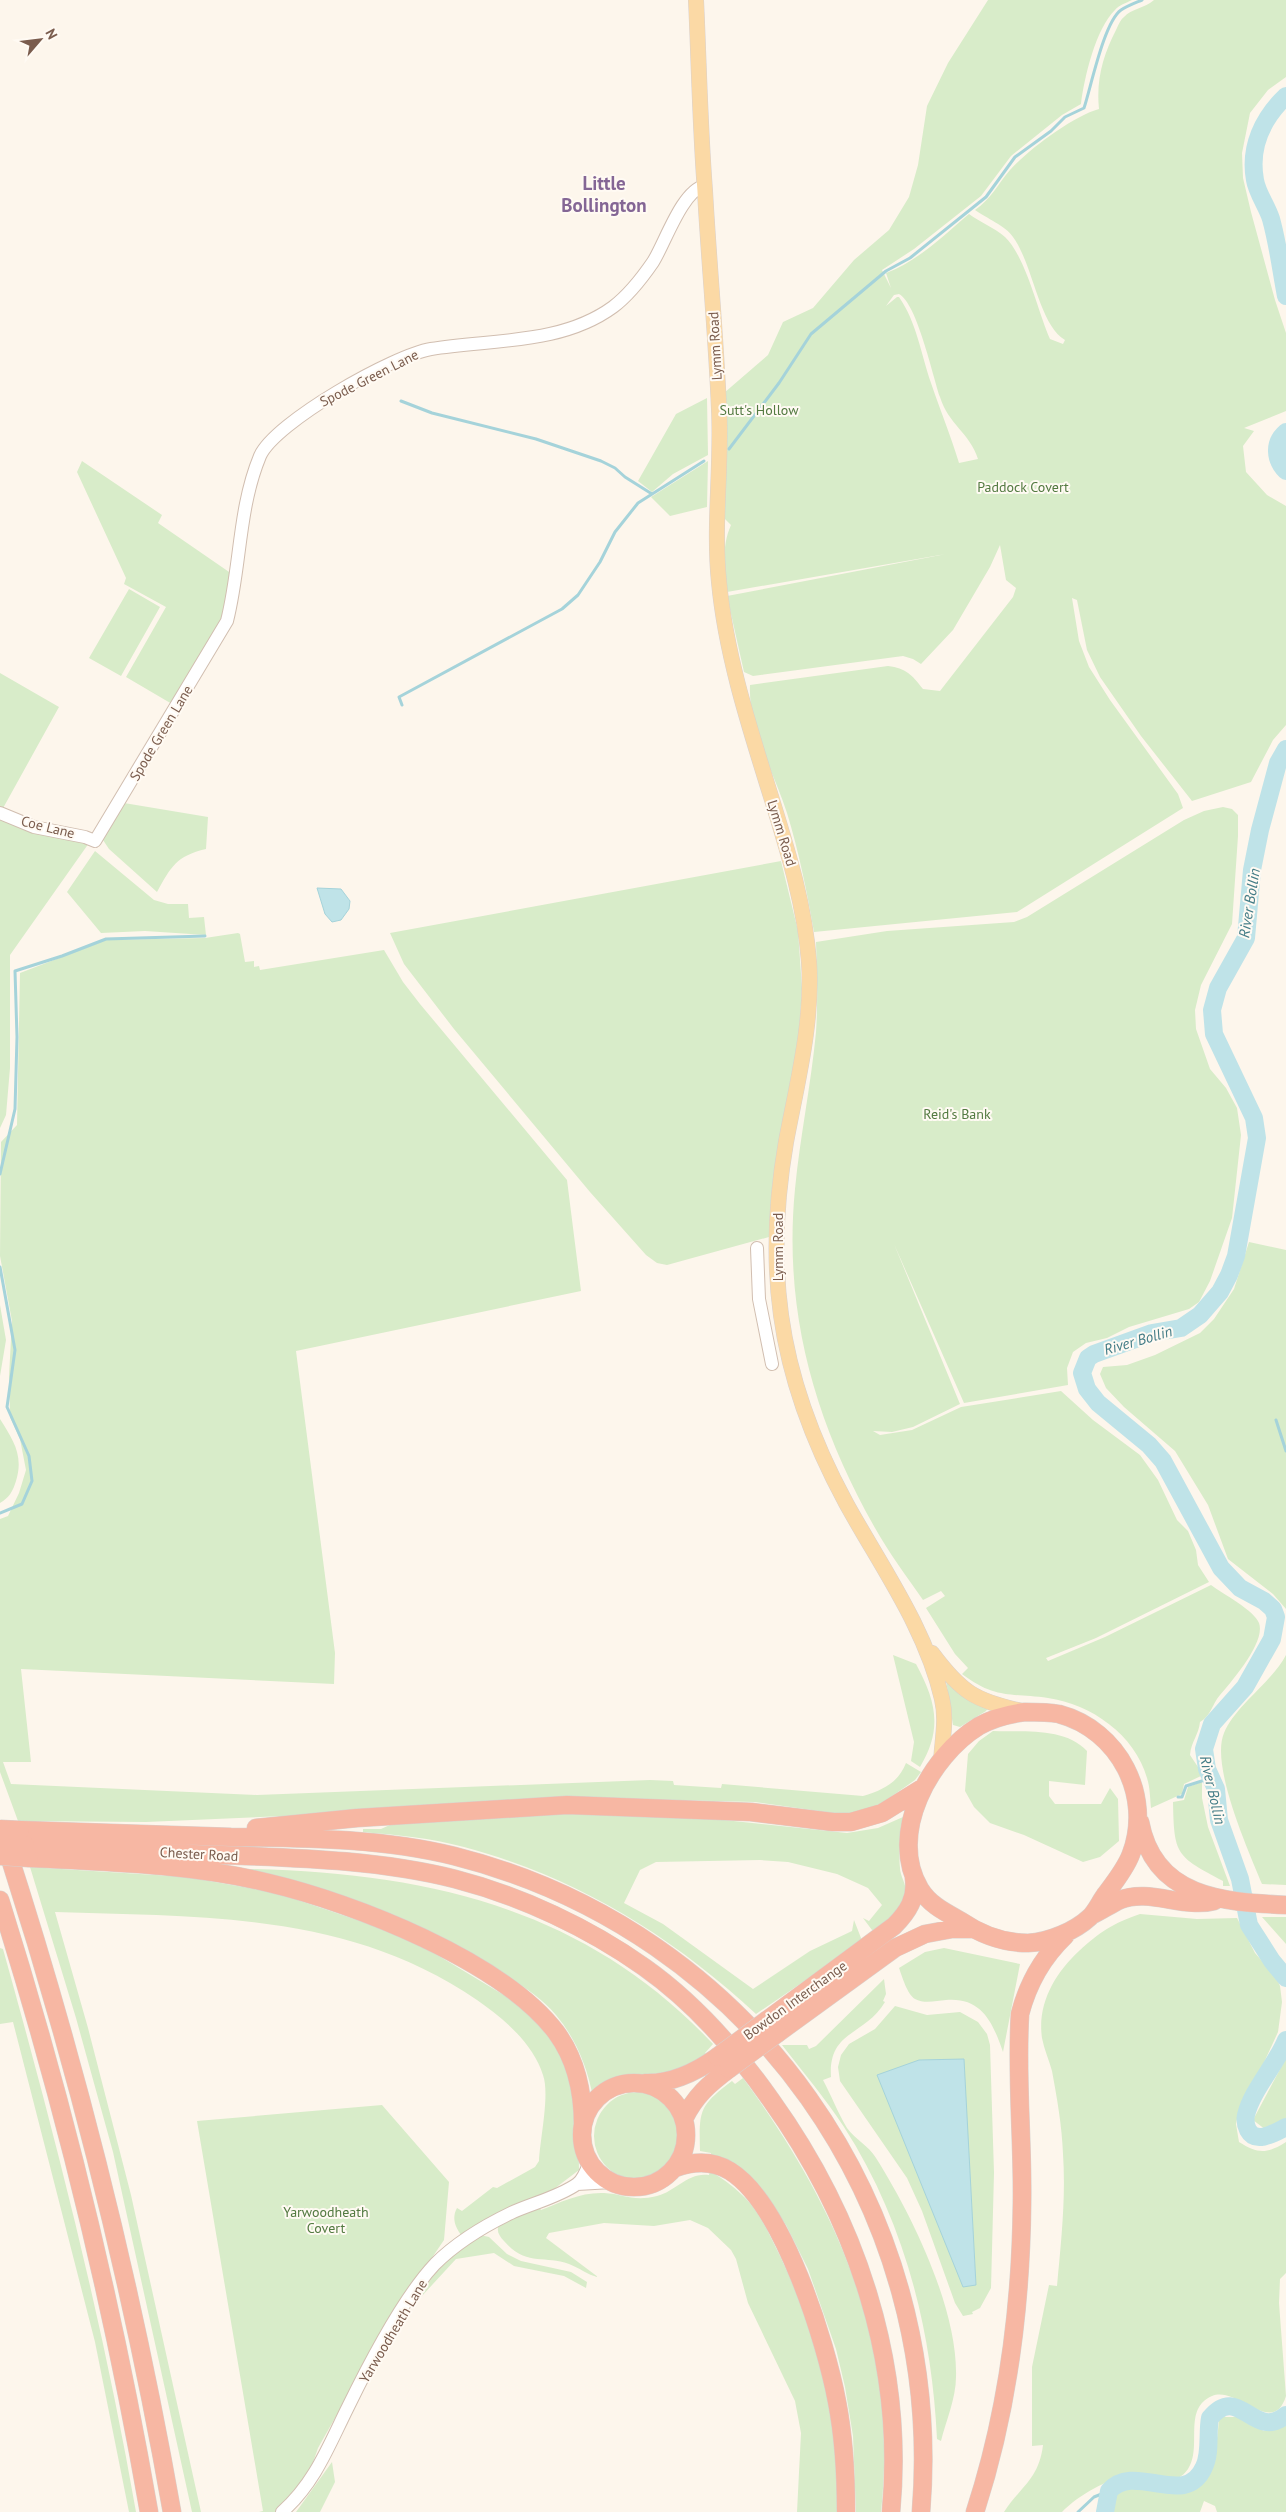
<svg xmlns="http://www.w3.org/2000/svg" width="1286" height="2512" viewBox="0 0 1286 2512" font-family="'PT Sans',sans-serif">
<rect width="100%" height="100%" fill="#fdf6ec"/>
<path fill="#d8ecc9" fill-rule="evenodd" d="M988,0H1132C1126,3 1119,5 1115,10C1096,28 1084,78 1081,104L1062,115L1011,156L981,196L914,249L882,270L891,288L886,273C918,261 943,236 969,214C980,222 995,228 1005,237C1026,257 1038,312 1050,339L1063,344L1065,340C1039,325 1033,264 1013,237C1006,226 986,218 975,210C991,199 998,184 1010,170C1028,150 1073,116 1099,109C1096,80 1103,55 1116,30C1118,26 1120,20 1124,17C1131,9 1145,8 1154,0H1286V77L1268,90L1250,113L1242,153L1243,178L1251,212L1275,300L1286,333V411L1244,428L1254,431L1243,446L1246,472L1267,495L1286,506V725L1273,740L1251,782L1192,801L1141,736L1100,677L1087,650L1077,600L1072,598L1079,641L1089,667L1110,700L1178,794L1183,808L1017,912L814,932C807,892 799,852 787,813C774,772 748,729 750,685L888,666C906,668 912,675 923,689L940,691L1013,597L1016,588L1006,580L1000,545L990,567L953,630L921,664L913,659L903,656L753,676L744,672L727,596L946,554L727,592C725,569 721,547 731,525L722,516L724,393L768,355L783,322L813,308L854,260L889,230L909,197L918,165L927,106L948,63ZM899,294C917,303 933,377 940,397C948,424 970,433 978,459L959,463C951,436 940,410 931,383C921,354 917,323 899,297H897L886,306L894,295Z
M707,398L708,455L673,474L652,492L638,481L676,414Z
M82,461L162,515L158,523L232,574L226,614L172,704L126,677L166,607L124,584L126,578L77,472Z
M708,461L707,507L670,516L651,497Z
M129,589L160,607L121,676L89,658Z
M0,673L59,707L2,810L0,809Z
M124,803L208,817L206,849C176,856 171,867 157,892L109,849L103,840Z
M1223,807L1232,809L1238,815V836L1232,924L1201,985L1195,1010L1196,1029L1210,1069L1226,1088L1237,1108L1241,1135L1232,1218L1210,1281L1199,1302L1189,1309L1129,1327L1107,1338L1086,1343L1073,1352L1067,1368L1068,1385L964,1403L894,1244L960,1404L913,1427L892,1432L873,1431L880,1435L912,1430L961,1407L1061,1391L1093,1420L1140,1455L1158,1480L1177,1520L1188,1531L1196,1550L1198,1565L1209,1582L1096,1638L1046,1658L1048,1661L1105,1637L1211,1585C1223,1594 1254,1610 1259,1623C1266,1642 1232,1681 1220,1695C1212,1704 1211,1716 1200,1722C1199,1734 1191,1742 1190,1755L1200,1770L1201,1776L1184,1784L1182,1794L1151,1808C1150,1798 1150,1787 1147,1778C1135,1735 1091,1704 1048,1698C1010,1693 995,1699 962,1674L968,1668L955,1654L926,1608L945,1596L941,1591L923,1600C907,1577 889,1553 875,1528C815,1422 783,1312 795,1189C800,1137 811,1085 816,1032C818,1002 817,972 816,942L887,931L1014,922L1027,917L1184,820L1204,811Z
M0,817L89,843L10,955V1068L6,1115L0,1128Z
M95,851L154,900L168,904H188L189,918L204,917L206,935L145,931L101,933L67,892Z
M781,861L798,931L802,988L799,1036L769,1237L667,1265L657,1263L646,1255L590,1192L454,1029L404,964L390,933Z
M238,933L240,934L245,962L254,961V967L259,966L260,970L384,950L403,982L420,1004L567,1180L581,1291L296,1351L335,1653L334,1684L21,1669L31,1762H3L11,1784L257,1795L650,1780L673,1781L674,1785L721,1788L722,1784L863,1796C883,1790 898,1783 906,1763L921,1772L915,1780L875,1808L858,1813L840,1814L755,1802L593,1798L308,1815L146,1822L18,1821L0,1772V1519L8,1516L19,1493L26,1470L20,1439L10,1417L9,1376L12,1321L0,1256L1,1142L17,1125L20,973L106,940L205,938Z
M1249,1242L1286,1250V1609L1273,1594L1228,1559L1208,1505L1175,1451L1124,1407L1106,1388L1100,1374L1103,1367L1127,1365L1155,1355L1200,1333L1214,1319L1234,1289Z
M0,1305L6,1340L0,1376Z
M0,1419C13,1440 24,1455 16,1481C13,1491 9,1498 0,1503Z
M893,1655L916,1664C936,1701 943,1729 920,1767L911,1761L914,1742Z
M1286,1655V1885L1262,1884C1249,1852 1210,1766 1224,1733C1235,1706 1273,1681 1286,1655Z
M946,1680L988,1708L986,1711L960,1727L953,1725Z
M993,1731C1024,1732 1065,1727 1087,1751L1085,1785L1049,1781V1796L1055,1804H1101L1110,1788L1118,1799L1119,1841L1100,1857L1083,1862L1024,1835L990,1823L974,1807L965,1791L968,1754L979,1741Z
M1202,1782V1798L1208,1827L1230,1886H1223V1881C1176,1856 1174,1855 1173,1802L1184,1800L1188,1787Z
M615,1813L696,1817L847,1833L878,1828L903,1817C902,1833 898,1851 900,1868C900,1876 907,1885 906,1894C904,1906 884,1930 872,1930L863,1918L869,1921L882,1905L868,1888L837,1874L788,1862L760,1860L656,1862L640,1870L624,1903L663,1924L753,1989L810,1951L852,1931L854,1920L861,1938L860,1943L756,2014C671,1935 576,1877 464,1847C431,1838 397,1835 363,1832V1829H381L392,1824L537,1814Z
M30,1867L187,1877L277,1893L378,1927L429,1950L517,2003L543,2028L556,2045L565,2063L578,2117L579,2170L554,2189L462,2236C456,2228 451,2219 457,2208L462,2211L493,2187L497,2188L535,2167L539,2161C540,2139 550,2094 543,2075C533,2043 503,2018 477,2000C349,1912 204,1917 55,1912L88,2028L131,2195L201,2512H192L113,2152L76,2018Z
M250,1869C429,1873 586,1909 713,2044L705,2053L707,2055L675,2071L628,2077L612,2082L593,2097C587,2066 576,2039 556,2015C529,1983 487,1967 450,1949C415,1932 380,1912 344,1897C314,1884 281,1878 249,1872Z
M1140,1914L1197,1919L1237,1918L1255,1953L1276,1977L1280,1986L1282,2002L1278,2032L1255,2082L1239,2109L1236,2124L1239,2142C1258,2154 1267,2154 1286,2142V2273L1280,2279L1279,2303L1286,2396C1273,2438 1237,2385 1212,2396C1182,2409 1203,2447 1188,2469C1173,2491 1151,2472 1132,2475C1106,2479 1079,2495 1062,2512H1004C1021,2486 1039,2479 1043,2445L1032,2446V2367L1049,2285L1057,2286C1061,2243 1066,2198 1063,2154C1062,2126 1057,2098 1052,2071C1049,2060 1044,2049 1042,2038C1037,2004 1055,1973 1079,1951C1100,1932 1113,1923 1140,1914Z
M1262,1917H1286V1944Z
M0,1948L3,1949C55,2135 103,2322 136,2512H129L95,2342L13,2022L0,2024Z
M944,1948L1020,1964L1003,2052C993,2023 982,1997 946,2000C936,2001 924,2004 915,1999C907,1994 902,1976 899,1968L925,1952Z
M884,1979L886,1994L883,2001L885,2002C865,2036 828,2030 831,2077L823,2080C831,2095 838,2113 847,2128C855,2139 869,2146 876,2158C912,2215 958,2309 956,2377C956,2398 946,2421 941,2441L937,2439C932,2330 904,2220 844,2127C825,2098 803,2072 782,2045H807L809,2049L816,2046Z
M895,2006L927,2015L960,2012L978,2022L987,2034L990,2045L994,2173L991,2288L980,2308L972,2312L973,2314L963,2316L955,2303L922,2211L907,2178L840,2081L838,2067L841,2055L849,2044L875,2029ZM963,2059L976,2284L963,2287Z
M1286,2058V2120L1266,2130L1253,2120Z
M743,2078C839,2209 899,2346 881,2512H856L853,2436L845,2387L836,2349L808,2269L786,2225L762,2189L739,2167L711,2156V2153L700,2151C699,2110 699,2106 732,2081L735,2084Z
M594 2136a44 44 0 1 1 88 0a44 44 0 1 1-88 0Z
M382,2105L449,2182L444,2240L400,2305L344,2402L318,2448L307,2480L278,2512H259L263,2511L197,2121Z
M710,2171C725,2180 737,2189 749,2202C762,2217 772,2240 781,2258C818,2336 843,2425 837,2512H797L801,2433L795,2401L748,2303L736,2259L731,2250L708,2228L690,2220L654,2226L604,2223L549,2233L546,2238L598,2277C587,2275 580,2268 569,2264C544,2255 526,2267 504,2241C499,2236 496,2231 499,2224L539,2206L541,2210C561,2202 581,2192 604,2193C624,2194 633,2202 657,2196C676,2191 688,2172 709,2175Z
M480,2235L489,2237L507,2254L521,2261L571,2272L587,2282L586,2288L564,2276L514,2266L494,2253L456,2259L421,2297C424,2270 460,2251 480,2235Z
M1219,2417H1237L1264,2431L1286,2420V2512H1217L1215,2506L1204,2501L1200,2512H1110L1109,2506L1112,2492C1141,2481 1154,2494 1180,2493C1212,2492 1218,2441 1219,2417Z
M332,2462L335,2482L320,2512H296Z"/>
<path fill="#bfe3e8" stroke="#a5d3da" d="M317,888L341,889L350,901L349,909L341,920L332,922L325,914Z
M964,2059L976,2285L963,2287L877,2075L919,2060Z"/>
<g fill="none" stroke-linecap="round" stroke-linejoin="round">
<path stroke="#a5d3da" stroke-width="3" d="M401,401L432,413L536,439L601,461L615,468L625,477L652,494
M729,449L779,383L811,334L886,271L910,258L986,197L1015,157L1051,131L1065,117L1084,108C1091,87 1104,22 1121,10C1127,6 1135,3 1142,0
M402,705L399,697L562,609L578,595L600,562L615,532L638,503L704,461
M0,1174L15,1109L17,1037L15,971L62,956L106,939L205,936
M0,1267L15,1350L7,1407L29,1456L32,1481L22,1504L0,1513
M1276,1420L1286,1451
M1178,1797H1182L1186,1786L1211,1778
M1078,2512L1094,2497L1109,2491"/>
<path stroke="#bfe3e8" stroke-width="18" d="M1286,96C1263,118 1249,147 1255,180C1257,193 1267,206 1271,219C1278,244 1281,270 1286,296
M1286,432C1273,443 1275,460 1286,471
M1286,749L1278,763L1260,830L1252,870L1246,938L1218,988L1212,1010L1214,1034L1254,1118L1257,1138L1236,1256L1229,1275L1220,1292L1200,1315L1181,1328L1152,1333L1094,1354L1088,1358L1082,1373L1087,1389L1098,1403L1149,1445L1163,1461L1221,1568L1240,1588L1264,1601L1273,1609L1276,1617L1272,1639L1245,1687L1212,1724L1204,1749L1207,1769L1216,1789L1219,1820L1240,1879L1249,1925L1272,1961L1286,1978
M1286,2040C1276,2065 1252,2090 1246,2115C1245,2120 1246,2126 1248,2130C1256,2145 1276,2132 1286,2127
M1105,2512L1109,2491C1135,2461 1185,2510 1204,2467C1211,2453 1207,2433 1210,2418C1239,2382 1254,2442 1286,2415"/>
<defs>
<path id="minor" d="M0,813L34,827L85,837L95,841L227,621C241,566 238,509 260,456C275,422 394,355 431,349C491,339 561,345 613,307C629,295 642,278 653,262C665,243 682,191 704,186
M757,1248L759,1299L772,1364
M577,2184L612,2182
M282,2512C315,2483 329,2445 348,2407C369,2364 403,2298 435,2264C456,2243 484,2226 511,2213C530,2204 559,2197 577,2184C584,2179 587,2169 590,2161"/>
<path id="major" d="M696,0C699,64 700,127 705,191C709,264 716,336 719,409C722,466 713,525 719,582C726,657 751,732 773,803C789,855 805,907 809,962C813,1023 797,1083 786,1142C776,1200 773,1257 781,1315C790,1381 814,1444 846,1503C880,1565 926,1628 942,1699C947,1720 942,1741 941,1762
M932,1653C961,1692 975,1701 1022,1711"/>
<path id="highway" d="M1025,1712C1037,1712 1048,1712 1059,1714C1119,1730 1153,1796 1131,1854C1126,1868 1114,1883 1105,1895C1100,1902 1096,1911 1090,1917C1075,1931 1049,1942 1028,1943C1004,1943 980,1934 961,1921C945,1912 930,1905 920,1889C887,1834 930,1756 979,1726C993,1718 1009,1714 1025,1712Z
M1140,1822C1154,1898 1223,1902 1286,1905
M256,1828L357,1818L567,1805L751,1812L833,1822H851L882,1813L924,1787
M20,1830C91,1833 161,1835 231,1837C306,1838 381,1838 454,1856C752,1931 946,2208 921,2512
M5,1843C76,2062 132,2285 172,2512
M25,1845C90,1849 156,1853 222,1855C300,1858 379,1860 455,1879C521,1896 589,1928 644,1967C695,2003 736,2050 771,2100C857,2220 905,2364 891,2512
M29,1858C109,1862 191,1864 269,1883C354,1903 502,1961 556,2032C576,2059 583,2091 583,2125
M0,1900C63,2100 113,2305 149,2512
M1092,1915C1101,1911 1111,1904 1120,1900C1149,1888 1184,1909 1214,1901
M767,2020L894,1926C908,1912 917,1898 914,1878
M778,2033L895,1948L925,1934L952,1929H972
M582 2135a52 52 0 1 1 104 0a52 52 0 1 1-104 0Z
M645,2083C672,2084 696,2072 717,2057
M684,2119C695,2096 709,2084 729,2069
M675,2168C694,2161 712,2160 730,2171C783,2204 826,2342 837,2402C844,2438 846,2476 846,2512
M975,2512C1007,2414 1021,2305 1022,2203C1023,2140 1016,2077 1020,2014C1028,1983 1042,1958 1065,1936"/>
</defs>
<use href="#minor" stroke="#d1beb0" stroke-width="14"/>
<use href="#major" stroke="#dad1cd" stroke-width="16"/>
<use href="#highway" stroke="#dad1cd" stroke-width="19"/>
<use href="#minor" stroke="#fff" stroke-width="12"/>
<use href="#major" stroke="#fbd9a5" stroke-width="15"/>
<use href="#highway" stroke="#f7b7a3" stroke-width="18"/>
<defs>
<path id="highway-bridge" d="M0,1829L20,1830
M0,1843L25,1845
M0,1856L29,1858
M717,2057L767,2020
M729,2069L778,2033"/>
</defs>
<use href="#highway-bridge" stroke="#dad1cd" stroke-width="19" stroke-linecap="butt"/>
<use href="#highway-bridge" stroke="#f7b7a3" stroke-width="18"/>
</g>
<g text-anchor="middle" dominant-baseline="central" stroke-width="4" stroke-linejoin="round" paint-order="stroke">
<g font-size="14" fill="#7a5c4d" stroke="#fffaf3">
<text transform="translate(715 346) rotate(-93)">Lymm Road</text>
<text transform="translate(369 378) rotate(-27)">Spode Green Lane</text>
<text transform="translate(161 733) rotate(-59)">Spode Green Lane</text>
<text transform="translate(48 827) rotate(14)">Coe Lane</text>
<text transform="translate(782 833) rotate(73)">Lymm Road</text>
<text transform="translate(778 1247) rotate(-90)">Lymm Road</text>
<text transform="translate(199 1854) rotate(3)">Chester Road</text>
<text transform="translate(795 2000) rotate(-36)">Bowdon Interchange</text>
<text transform="translate(393 2331) rotate(-59)">Yarwoodheath Lane</text>
</g>
<g font-size="14" fill="#537a41" stroke="#fffaf3">
<text x="759" y="410">Sutt's Hollow</text>
<text x="1023" y="487">Paddock Covert</text>
<text x="957" y="1114">Reid's Bank</text>
<text x="326" y="2212">Yarwoodheath<tspan x="326" dy="16">Covert</tspan></text>
</g>
<g font-size="15" font-style="italic" fill="#437c86" stroke="#fffaf3">
<text transform="translate(1249 903) rotate(-81)">River Bollin</text>
<text transform="translate(1138 1340) rotate(-16)">River Bollin</text>
<text transform="translate(1213 1790) rotate(77)">River Bollin</text>
</g>
<g font-size="19" font-weight="bold" fill="#846695" stroke="#fffaf3">
<text x="604" y="183">Little<tspan x="604" dy="22">Bollington</tspan></text>
</g>
</g>
<g transform="translate(40 40) rotate(62)" stroke="#fffaf3" stroke-width="4" paint-order="stroke">
<path d="M0-4L9 19L0 12L-9 19Z" fill="#7a5c4d"/>
<text y="-8" font-size="14" font-weight="bold" text-anchor="middle" fill="#7a5c4d">N</text>
</g>
</svg>
